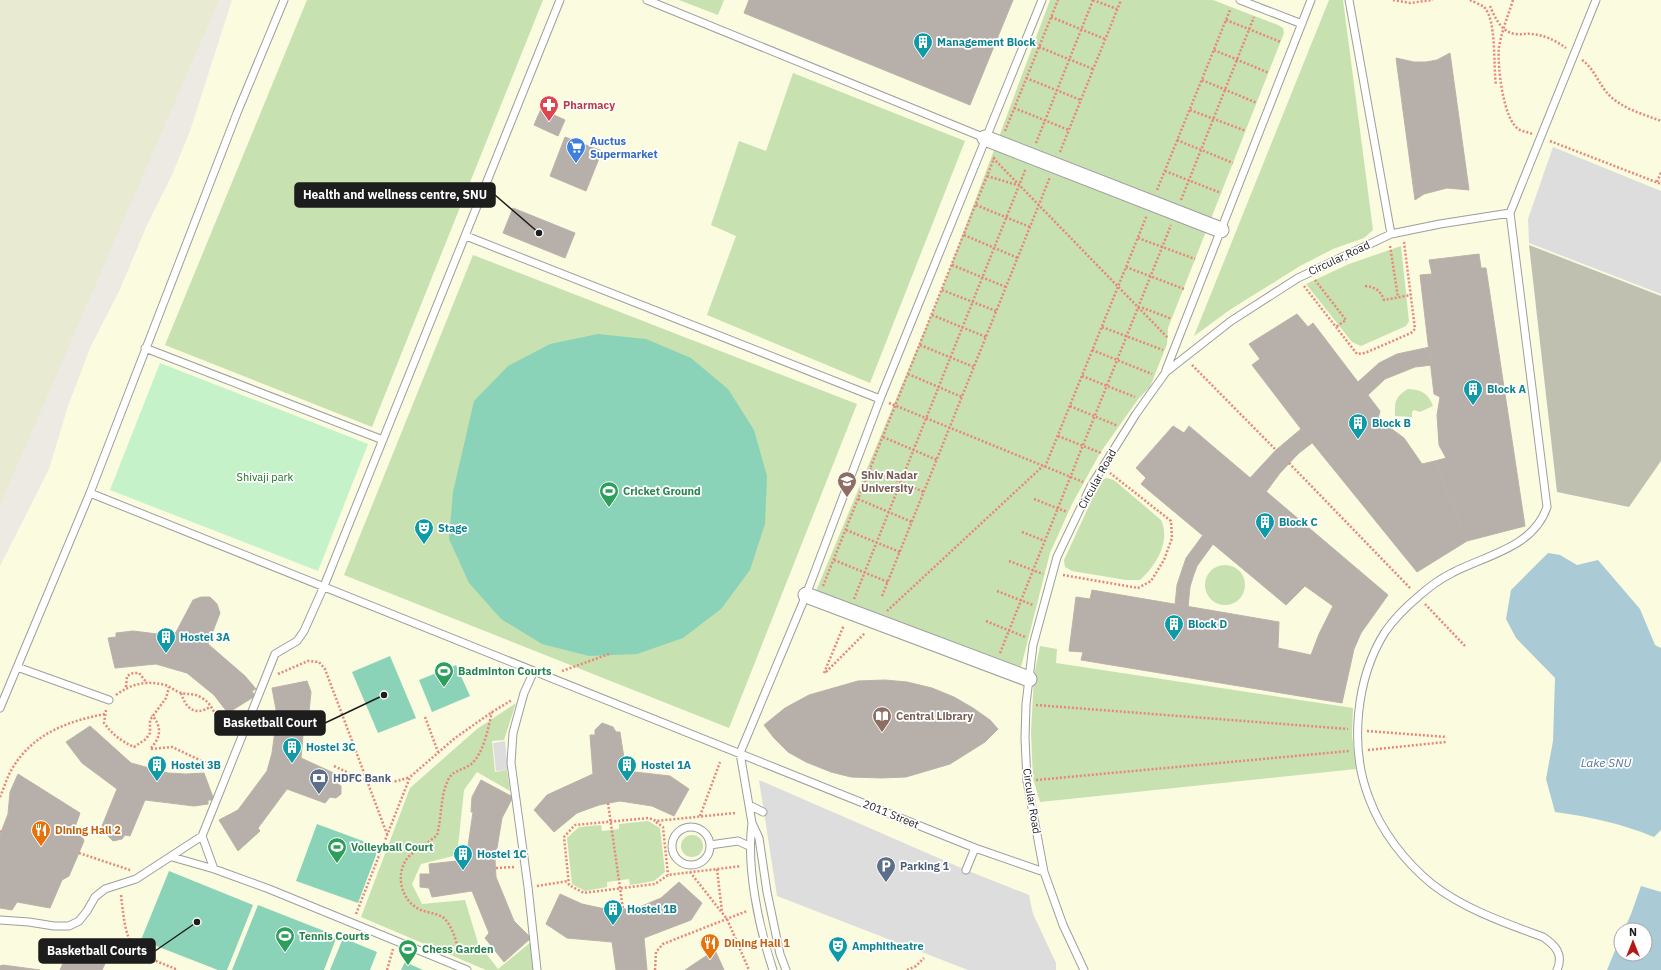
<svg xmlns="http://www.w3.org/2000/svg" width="1661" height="970" viewBox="0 0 1661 970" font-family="'IBM Plex Sans',sans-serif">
<rect width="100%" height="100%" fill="#edeae4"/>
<path fill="#fafbdf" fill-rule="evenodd" d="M232,0H1661V970H0V566L49,469L68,406L90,348L120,289L147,225L172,175L190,131ZM1621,930H1645V954H1621Z"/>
<path fill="#c0c0b1" d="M1529,245L1661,296V461L1629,507L1557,492Z"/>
<path fill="#e8ead1" d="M0,0H219L0,505Z"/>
<path fill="#c8e1b0" d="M307,0H543L372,427L165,345Z
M679,0H724L718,15Z
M1050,0H1213L1278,25L1283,28L1284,33L1168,328L1167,344L1150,387L1139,398L1100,453L1072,504L1050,553L1021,667L816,591L944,284Z
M1329,0H1343L1373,230L1364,238L1333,249L1300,266L1231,309L1194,336Z
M793,73L965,141L870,383L707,315L736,236L711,225L739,141L766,151Z
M1401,246L1409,321L1406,326L1361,346L1352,342L1306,284L1349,264Z
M473,255L857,404L729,728L344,575Z
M1408,389C1422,390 1428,393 1433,406L1420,412L1414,410L1412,412V417L1395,416C1395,401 1395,397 1408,389Z
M1107,478L1114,480L1161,520C1171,541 1156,566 1140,580H1126L1072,571L1065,567L1064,560L1101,480Z
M1205 585a20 20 0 1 1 40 0a20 20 0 1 1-40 0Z
M1040,646L1057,649L1056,663L1353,708L1352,735L1356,769L1040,802L1033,778L1031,733L1034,676Z
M516,703L504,740L492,741L495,772L507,770L510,791L477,772L464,790L457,855L421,864L412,884L422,904L465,900L478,943L498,969L531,942L534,970H486L361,917L410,788L477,729Z
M648,821L660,828L665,872L654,881L630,885L629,879L607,882V887L585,891L572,884L567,838L579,827L601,825L602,831L619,829V824Z
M681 846a11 11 0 1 1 22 0a11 11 0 1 1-22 0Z"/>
<path fill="#c6f2ca" d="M160,363L368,444L318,571L110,490Z"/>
<path fill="#8bd3b8" d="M598,334L646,339L691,358L728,389L754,430L767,476L765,524L750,570L721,609L683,638L637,654L589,656L542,644L501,619L469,583L449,539L453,492L474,401L508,366L550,344Z
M390,656L416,718L378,733L352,672Z
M456,665L470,696L432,712L419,680Z
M317,824L379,847L358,903L296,881Z
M169,871L253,905L227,970H218L141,940Z
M258,905L337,936L324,970H232Z
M343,938L377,952L370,970H330Z
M405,962L423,970H401Z"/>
<path fill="#ddd" d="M1553,147L1661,191V294L1529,243L1528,219Z
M505,741L508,770L496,771L493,743Z
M759,780L966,870L1029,895L1033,914L1056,963V970H968L777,896Z"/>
<path fill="#aacbd6" d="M1548,553L1560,555L1577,565L1598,560L1640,609L1655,645L1661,648V830L1654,837C1620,823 1591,817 1555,812L1546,779L1553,741L1555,678L1516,638L1506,619L1511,590Z
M1641,886L1661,892V970H1607L1621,936V954H1645V930H1624L1631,914Z"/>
<path fill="#b6afaa" stroke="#bdb2a8" d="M749,0H1013L970,105L744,13Z
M1450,53L1469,190L1447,188L1424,194L1415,200L1396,58L1414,62H1426L1437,60Z
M541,109L565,120L558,136L534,125Z
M565,137L602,151L586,191L550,176Z
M513,208L575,233L565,258L503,233Z
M1479,254L1481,268H1486L1525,526L1467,541L1435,461L1446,458L1439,445L1437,415L1440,397L1434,394L1420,275L1432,274L1429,260Z
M1297,314L1308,327L1313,323L1380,411L1378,419L1404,438L1422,464L1435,461L1467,541L1417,572L1301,429L1252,365L1260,359L1249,344Z
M1430,347L1432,365L1415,367L1385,379L1368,395L1358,382L1379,363L1397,354Z
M1173,426L1184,433L1189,426L1388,595L1361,633L1354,649L1319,634L1333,606L1305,586L1286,605L1141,484L1146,478L1136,468Z
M1301,429L1312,443L1299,453L1280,473L1266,492L1250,478L1276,450Z
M1203,535L1213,544L1197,566L1193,577L1190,587L1188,607L1175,605L1177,585L1186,558Z
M1092,590L1279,622L1278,648L1311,655L1319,634L1354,649L1342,703L1081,660L1083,652L1069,651L1076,597L1090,599Z
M201,597H210L217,604L220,613L208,644L245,676L256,689L252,691L255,696L228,713L214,695L187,673L156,664L115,668L108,638L116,637V633L133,631L174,636L193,600Z
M885,680L907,682L932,688L954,697L973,708L990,720L998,729L985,742L950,764L906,777L881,778L851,777L831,772L806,762L788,752L774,738L764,725L785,708L809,695L858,681Z
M307,681L311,692L309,712L305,713L301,758L336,774L335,782L341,786V794L336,798L330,797L325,803L287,789L258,828L260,831L238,851L219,820L238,810L267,771L272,753L277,715L272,688Z
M602,723L613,727L616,732H620L626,771L670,776L689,789L674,816L652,806L620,801L599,805L577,813L554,832L534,810L547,795L593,774L590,735H595V730Z
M90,726L131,763L168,773L186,774L204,773L214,800H208V804L194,806L145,800L130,836L125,835L122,839L113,841L106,834L108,828L102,826L117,789L82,763L66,742Z
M18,774L80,813L75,827L82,836L84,841L69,876L62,880L50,908L17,902L12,910L0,908V835L8,814L10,792Z
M481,780L513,797L502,818L495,860L496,877L514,921L531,938L504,962L485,938L489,933L472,891L432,897L429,888L420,887V874H430L429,864L466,860L473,812H471L472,797Z
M679,882L702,903L691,920L644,938L647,970H616L612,942L567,938L546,924L560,894L582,904L610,910L637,908L661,898Z
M72,943L108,957L102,970H60Z
M715,950L724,970H685Z
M3,965L40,970H0V966Z"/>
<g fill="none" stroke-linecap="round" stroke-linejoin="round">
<defs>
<path id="lane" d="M647,0L985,138
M1240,0L1302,24
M1349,0L1391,234
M466,236L880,399
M145,348L383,440
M1166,370L1311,0
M90,493L975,848L1044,872
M17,667L109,700
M534,671L524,693L513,733L511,763L528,887L537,970
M0,708L90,493L237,113L284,0
M749,805L763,812
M752,823C746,867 759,928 773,970
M672 846a19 19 0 1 1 38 0a19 19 0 1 1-38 0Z
M202,836L214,869
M710,845L738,841L749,846
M172,857L214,869L269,889L467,970
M966,870L975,848
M0,920L29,922L54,926H69L79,921L87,911L95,897L105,889L136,879L202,836L275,654L297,641L304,631L324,586L560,0
M786,970L780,954L767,892L759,838L752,823L740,753L806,595L880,399L1042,0
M1084,970L1063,925L1044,872L1027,781L1025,738L1026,704L1033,645L1057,557L1091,486L1136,414L1166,372L1231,321L1298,278L1391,234L1440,224L1510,213
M1557,970C1564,954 1555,945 1543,937C1505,923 1464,909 1432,884C1405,862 1381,831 1369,798C1349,747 1356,678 1385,632C1394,619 1407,606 1419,596C1429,587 1440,579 1452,573C1486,555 1533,548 1547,507L1510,213L1596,0"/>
<path id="street" d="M985,138L1221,230
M806,595L1029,679"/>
</defs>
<use href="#lane" stroke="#9e9e9e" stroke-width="9"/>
<use href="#street" stroke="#9e9e9e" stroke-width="17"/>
<path stroke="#e9867a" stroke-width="2.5" stroke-dasharray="2 2" stroke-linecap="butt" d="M1093,0L1117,9
M1393,0L1410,3L1433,0
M1470,0C1474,2 1480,4 1484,7C1497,20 1493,66 1496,85
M1513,0C1508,16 1502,30 1499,47C1497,64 1503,122 1520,130C1524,132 1528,132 1532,134
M1490,6C1495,18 1502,33 1516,34C1522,35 1527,33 1532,34C1545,35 1556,41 1566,48
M1051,17L1105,39
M1226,20L1281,42
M1039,47L1093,69
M1214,50L1269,73
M1582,60C1594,68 1599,85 1609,95C1623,109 1643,114 1661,121
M1026,78L1081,100
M1202,80L1257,103
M1014,108L1069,130
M1190,110L1246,131
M1005,131L1058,0
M1177,140L1233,163
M1550,141L1661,184
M1036,143L1093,0
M1060,152L1121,0
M993,158L1168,338
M1165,171L1221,193
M987,176L1017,185
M1657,182L1661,172
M1157,190L1230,10
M1181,200L1254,17
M976,205L1030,227
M964,235L1018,258
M1138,238L1195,259
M1390,246L1398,297
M952,265L1006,287
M1126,267L1184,289
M1315,280L1346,320L1336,327
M1304,286L1357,354L1365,353L1411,333L1415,329L1404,242
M1365,286C1375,287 1380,290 1384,300L1411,295
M942,290L996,311
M1138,308H1143L1172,319
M932,315L986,337
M1102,327L1163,350
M920,345L974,367
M1092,350L1152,374
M1192,365L1276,450
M908,374L962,397
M1082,376L1135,397
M889,403L1083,482
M1070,406L1118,426
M1058,436L1101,453
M883,437L937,460
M1289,463L1411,589
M1045,467L1147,215
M870,469L924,492
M858,499L912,522
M1034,499L1067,512
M846,530L900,552
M1022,532L1045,541
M834,560L888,582
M1009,561L1043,574
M1063,575L1138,588L1151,581L1164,560L1172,538L1171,521L1110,473
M823,586L995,156
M997,591L1033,605
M882,596L1050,177
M854,599L1026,168
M1425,604L1466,647
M887,611L1043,466
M986,621L1025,637
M1000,653L1171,225
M562,671L609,654
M826,672L865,633
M824,673L844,625
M278,674L308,661L319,662L325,669L387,834
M126,687L127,676L133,673H139L147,683
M181,693C186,709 195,716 210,707
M116,695C131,684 146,680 165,685C171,687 176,692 182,693C189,695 195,693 202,698C217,707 211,720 234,729
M1036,705L1348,729
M106,710L104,723C113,735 121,741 134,747L146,739L150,733V720L166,698L169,687
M425,717L438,752
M1367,731L1447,737
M151,748C161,737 162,727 152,715
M151,749L172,747L219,769
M1368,750L1446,742
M334,766C364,780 377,789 410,777
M1036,780L1349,751
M0,797C4,788 7,777 12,769C32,734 68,721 105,714
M608,803L623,909
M735,813L656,821L649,818L575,825L564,837L569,885L584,893L655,884L668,875L741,866
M700,816L720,762
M656,822L663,827L668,875
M0,831L1,832
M79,853L130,870
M496,868L515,867
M717,869L722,912
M690,872L727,919L749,970
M537,886L568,881
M121,895C127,949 128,950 178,970
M356,914L410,777L455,738L492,712L512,700
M459,955C457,943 453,927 444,918C437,913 428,913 421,910C402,902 395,877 406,860C413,850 428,844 437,835C442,817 440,797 448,780C452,771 462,770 470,765C484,754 488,728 492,712
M387,970L393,949
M655,970L656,952L663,944L747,911
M907,970L916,966L924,958"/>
<use href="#lane" stroke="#fff" stroke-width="7"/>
<use href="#street" stroke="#fff" stroke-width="15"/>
</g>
<defs>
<symbol id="building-pin" viewBox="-11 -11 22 30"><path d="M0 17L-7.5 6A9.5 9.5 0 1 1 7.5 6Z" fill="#0f9aa8" stroke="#fff"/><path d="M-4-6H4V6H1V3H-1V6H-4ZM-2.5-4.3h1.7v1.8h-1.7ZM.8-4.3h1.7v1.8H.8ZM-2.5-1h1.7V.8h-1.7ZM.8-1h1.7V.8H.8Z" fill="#fff"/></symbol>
<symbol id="pharmacy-pin" viewBox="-11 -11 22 30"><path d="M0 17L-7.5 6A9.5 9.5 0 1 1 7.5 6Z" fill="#e0444e" stroke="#fff"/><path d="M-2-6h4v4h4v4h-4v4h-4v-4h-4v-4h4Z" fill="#fff"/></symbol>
<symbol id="supermarket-pin" viewBox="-11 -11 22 30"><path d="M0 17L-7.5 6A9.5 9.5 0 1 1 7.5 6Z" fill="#3f7fe0" stroke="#fff"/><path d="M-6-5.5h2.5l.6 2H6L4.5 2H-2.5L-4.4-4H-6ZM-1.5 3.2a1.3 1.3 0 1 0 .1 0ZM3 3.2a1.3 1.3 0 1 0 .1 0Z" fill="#fff"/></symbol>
<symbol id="university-pin" viewBox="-11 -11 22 30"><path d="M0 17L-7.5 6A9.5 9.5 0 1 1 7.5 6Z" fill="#8d6e63" stroke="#fff"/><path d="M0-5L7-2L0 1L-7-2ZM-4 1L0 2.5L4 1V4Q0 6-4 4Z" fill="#fff"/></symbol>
<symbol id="stadium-pin" viewBox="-11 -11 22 30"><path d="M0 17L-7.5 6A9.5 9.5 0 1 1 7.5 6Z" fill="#2e9e5b" stroke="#fff"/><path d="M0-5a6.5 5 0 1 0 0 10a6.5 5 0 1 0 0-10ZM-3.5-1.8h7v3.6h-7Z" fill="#fff"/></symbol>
<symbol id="theatre-pin" viewBox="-11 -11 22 30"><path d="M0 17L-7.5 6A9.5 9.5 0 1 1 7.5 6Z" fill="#0f9aa8" stroke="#fff"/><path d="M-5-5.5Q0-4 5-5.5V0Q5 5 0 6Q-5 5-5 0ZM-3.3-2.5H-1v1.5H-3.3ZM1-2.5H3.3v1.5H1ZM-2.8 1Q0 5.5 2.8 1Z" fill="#fff"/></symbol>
<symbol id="library-pin" viewBox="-11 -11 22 30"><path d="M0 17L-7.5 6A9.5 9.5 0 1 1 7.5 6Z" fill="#8d6e63" stroke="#fff"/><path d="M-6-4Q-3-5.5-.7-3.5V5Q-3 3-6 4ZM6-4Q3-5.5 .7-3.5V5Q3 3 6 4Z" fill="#fff"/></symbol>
<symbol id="bank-pin" viewBox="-11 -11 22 30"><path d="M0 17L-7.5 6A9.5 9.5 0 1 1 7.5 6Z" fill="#5c6f8a" stroke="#fff"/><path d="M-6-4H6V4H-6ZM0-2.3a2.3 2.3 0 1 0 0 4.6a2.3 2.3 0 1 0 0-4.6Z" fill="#fff"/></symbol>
<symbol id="restaurant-pin" viewBox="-11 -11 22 30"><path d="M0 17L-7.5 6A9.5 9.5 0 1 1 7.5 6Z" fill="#e8710a" stroke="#fff"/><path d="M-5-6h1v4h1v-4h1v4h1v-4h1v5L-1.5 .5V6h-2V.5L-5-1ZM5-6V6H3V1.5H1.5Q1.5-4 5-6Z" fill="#fff"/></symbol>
<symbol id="parking-pin" viewBox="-11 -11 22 30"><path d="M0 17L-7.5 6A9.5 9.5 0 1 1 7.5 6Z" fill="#5c6f8a" stroke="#fff"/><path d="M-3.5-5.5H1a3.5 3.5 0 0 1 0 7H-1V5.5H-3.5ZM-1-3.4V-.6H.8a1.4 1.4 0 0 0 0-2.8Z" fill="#fff"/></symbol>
</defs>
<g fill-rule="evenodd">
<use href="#building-pin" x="912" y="31" width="22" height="30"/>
<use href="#pharmacy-pin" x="538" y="94" width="22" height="30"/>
<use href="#supermarket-pin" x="565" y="136" width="22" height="30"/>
<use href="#building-pin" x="1462" y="378" width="22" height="30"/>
<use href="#building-pin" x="1347" y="412" width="22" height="30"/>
<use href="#university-pin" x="836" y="470" width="22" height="30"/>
<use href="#stadium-pin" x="598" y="480" width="22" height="30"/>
<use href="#building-pin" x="1254" y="511" width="22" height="30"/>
<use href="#theatre-pin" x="413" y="517" width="22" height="30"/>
<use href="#building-pin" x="1163" y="613" width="22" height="30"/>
<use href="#building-pin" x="155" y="626" width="22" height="30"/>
<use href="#stadium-pin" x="433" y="660" width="22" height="30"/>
<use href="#library-pin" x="871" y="705" width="22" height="30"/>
<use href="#building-pin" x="281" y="736" width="22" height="30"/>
<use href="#building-pin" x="146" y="754" width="22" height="30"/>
<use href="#building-pin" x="616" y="754" width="22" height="30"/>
<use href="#bank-pin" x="308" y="767" width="22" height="30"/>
<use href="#restaurant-pin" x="30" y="819" width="22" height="30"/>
<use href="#stadium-pin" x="326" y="836" width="22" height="30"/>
<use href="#building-pin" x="452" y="843" width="22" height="30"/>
<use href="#parking-pin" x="875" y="855" width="22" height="30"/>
<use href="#building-pin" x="602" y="898" width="22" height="30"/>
<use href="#stadium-pin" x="274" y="925" width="22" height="30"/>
<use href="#restaurant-pin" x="699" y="932" width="22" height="30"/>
<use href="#theatre-pin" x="827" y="935" width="22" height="30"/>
<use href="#stadium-pin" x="397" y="938" width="22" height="30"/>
</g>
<g text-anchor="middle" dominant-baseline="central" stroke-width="3.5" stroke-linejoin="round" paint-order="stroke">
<g font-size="11" font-weight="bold" fill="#0d838f" stroke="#fff" text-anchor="start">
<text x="937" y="42">Management Block</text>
<text x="1487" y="389">Block A</text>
<text x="1372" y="423">Block B</text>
<text x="1279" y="522">Block C</text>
<text x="438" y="528">Stage</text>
<text x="1188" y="624">Block D</text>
<text x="180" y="637">Hostel 3A</text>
<text x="306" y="747">Hostel 3C</text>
<text x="171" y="765">Hostel 3B</text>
<text x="641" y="765">Hostel 1A</text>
<text x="477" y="854">Hostel 1C</text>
<text x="627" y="909">Hostel 1B</text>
<text x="852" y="946">Amphitheatre</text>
</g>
<g font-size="11" font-weight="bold" fill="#be3a42" stroke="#fff" text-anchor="start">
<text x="563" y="105">Pharmacy</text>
</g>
<g font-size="11" font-weight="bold" fill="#366cbe" stroke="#fff" text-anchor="start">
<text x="590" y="141">Auctus<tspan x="590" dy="13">Supermarket</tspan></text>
</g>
<g font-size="11" fill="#1d1d1d" stroke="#fff">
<text transform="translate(1339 258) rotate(-25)">Circular Road</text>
<text transform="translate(1097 479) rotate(-61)">Circular Road</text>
<text transform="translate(1032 801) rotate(81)">Circular Road</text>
<text transform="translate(891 814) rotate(22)">2011 Street</text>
</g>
<g font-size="11" font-weight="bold" fill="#785e54" stroke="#fff" text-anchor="start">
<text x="861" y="475">Shiv Nadar<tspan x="861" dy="13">University</tspan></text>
<text x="896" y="716">Central Library</text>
</g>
<g font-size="11" fill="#186e20" stroke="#fff">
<text x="265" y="477">Shivaji park</text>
</g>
<g font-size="11" font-weight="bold" fill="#27864d" stroke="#fff" text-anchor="start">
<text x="623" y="491">Cricket Ground</text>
<text x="458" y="671">Badminton Courts</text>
<text x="351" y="847">Volleyball Court</text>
<text x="299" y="936">Tennis Courts</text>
<text x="422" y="949">Chess Garden</text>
</g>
<g font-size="11" font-weight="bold" fill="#4e5e75" stroke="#fff" text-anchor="start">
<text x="333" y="778">HDFC Bank</text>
<text x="900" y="866">Parking 1</text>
</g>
<g font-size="11" font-weight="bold" fill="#c56008" stroke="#fff" text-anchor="start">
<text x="55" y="830">Dining Hall 2</text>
<text x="724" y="943">Dining Hall 1</text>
</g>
<g font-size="12" font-style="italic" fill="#52759a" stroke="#fff">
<text x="1606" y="762">Lake SNU</text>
</g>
</g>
<path fill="none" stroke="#1d1d1d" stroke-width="1.5" d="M539 233L495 195M384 695L325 723M197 922L155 951"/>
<g fill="#1d1d1d" stroke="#fff" stroke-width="1.5">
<circle cx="539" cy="233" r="4"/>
<circle cx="384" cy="695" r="4"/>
<circle cx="197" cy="922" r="4"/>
</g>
<g fill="#1d1d1d" stroke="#1d1d1d" stroke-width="1.5">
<rect x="295" y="183" width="200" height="24" rx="4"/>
<rect x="215" y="711" width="110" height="24" rx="4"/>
<rect x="39" y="939" width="116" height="24" rx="4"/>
</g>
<g font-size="12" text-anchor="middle" font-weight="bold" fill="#fff">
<text x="395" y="199">Health and wellness centre, SNU</text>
<text x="270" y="727">Basketball Court</text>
<text x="97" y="955">Basketball Courts</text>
</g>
<g transform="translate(1633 942)"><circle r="19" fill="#ffffff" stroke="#a5a5a5"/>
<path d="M0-3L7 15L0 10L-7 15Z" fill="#b31a18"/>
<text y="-6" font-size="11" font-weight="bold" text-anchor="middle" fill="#1d1d1d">N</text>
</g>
</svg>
